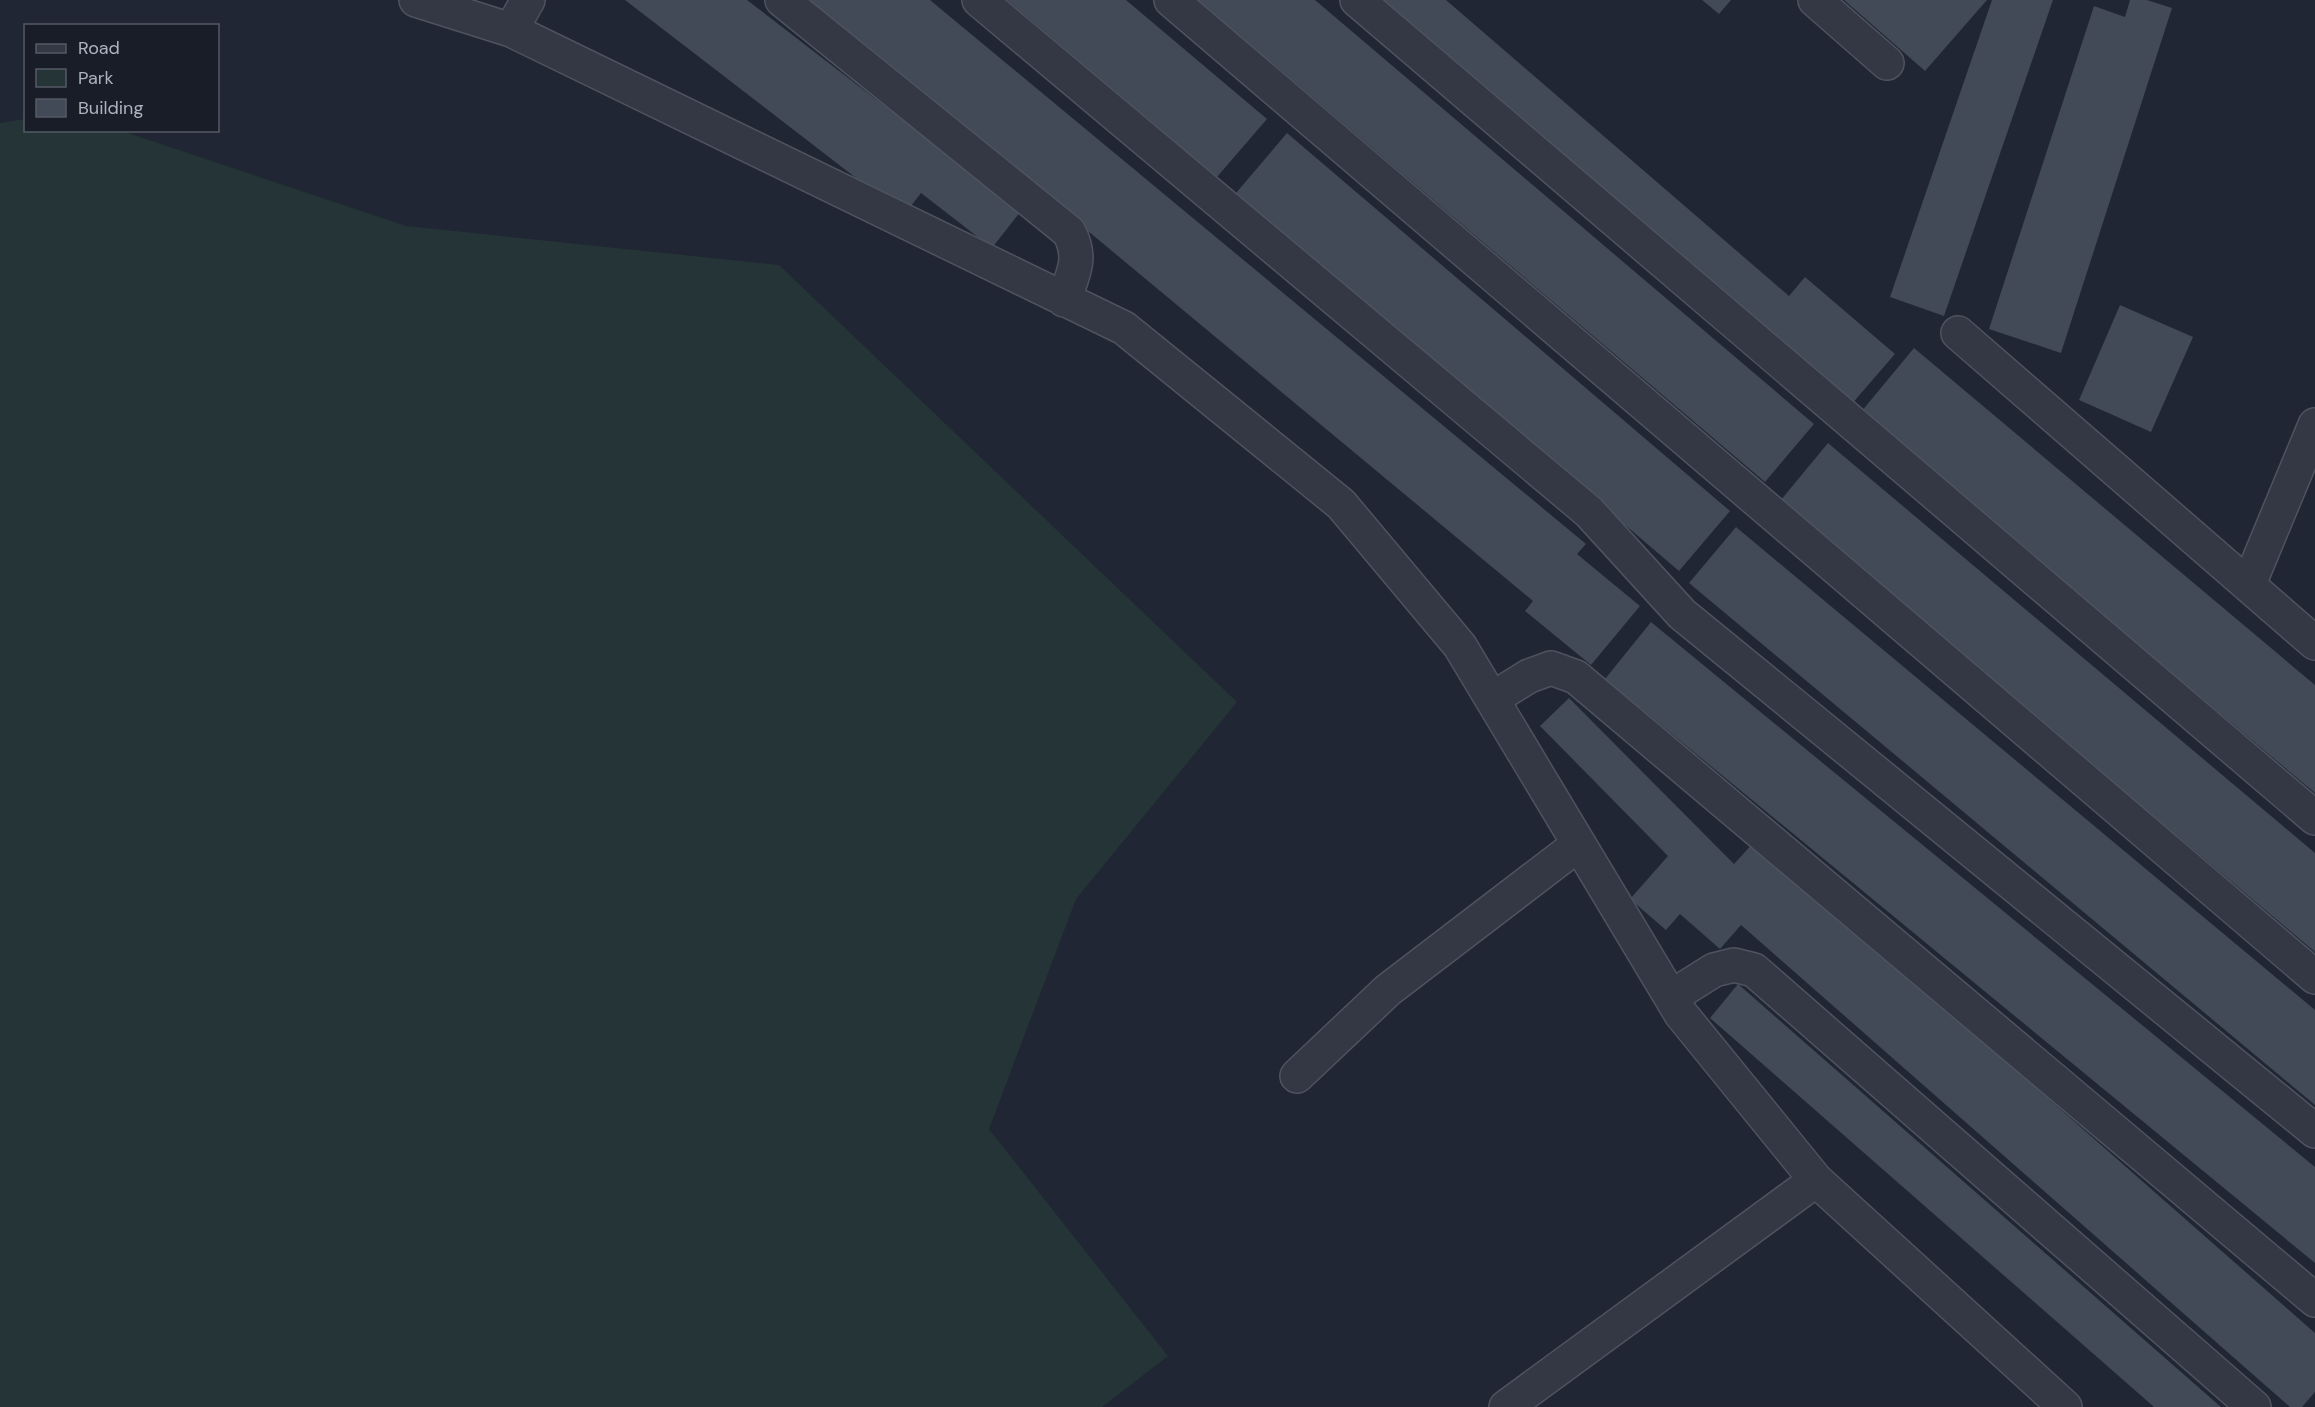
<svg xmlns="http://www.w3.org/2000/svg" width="2315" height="1407" viewBox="0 0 2315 1407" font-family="'DM Sans',sans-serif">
<rect width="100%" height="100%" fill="#202633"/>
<path fill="#253437" d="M25,119L26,130L122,131L406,226L779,265L1237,702L1076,899L989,1129L1168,1356L1102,1407H0V123Z"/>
<path fill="#424957" d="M625,0H747L1021,211L992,248L921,193L904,215Z
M810,0H930L1586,544L1577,554L1640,606L1591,665L1525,611L1533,601Z
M1007,0H1126L1267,119L1217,177Z
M1198,0H1315L1814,424L1765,482Z
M1378,0H1446L1789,296L1805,277L1895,354L1850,406Z
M1702,0H1731L1719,14Z
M1844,0H1987L1925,71Z
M1992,0H2053L1944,316L1890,297Z
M2130,0H2147L2172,8L2061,353L1989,329L2094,6L2125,17Z
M1287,133L1730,511L1679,571L1236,193Z
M2120,305L2193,337L2151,432L2079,400Z
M1914,348L2315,685V793L1861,412Z
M1828,443L2315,853V952L1780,501Z
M1736,527L2315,1010V1105L1689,583Z
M1651,622L2315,1167V1263L1605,679Z
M1569,698L1734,864L1755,841L2315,1333V1392L2302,1407H2290L1741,925L1720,949L1680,914L1666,930L1630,899L1668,856L1540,726Z
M1738,984L2221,1407H2154L1710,1018Z"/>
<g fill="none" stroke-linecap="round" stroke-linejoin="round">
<defs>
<path id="minor" d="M416,0L511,30L1124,328L1341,504L1460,646L1681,1014L1816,1180L2065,1407
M782,0L1069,232C1083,259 1073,273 1064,300
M979,0L1589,512L1682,614L2315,1131
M1171,0L2315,977
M1357,0L2315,818
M1815,0L1887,63
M511,30L528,0
M1958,333L2315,643
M2249,584L2315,425
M1492,699L1529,676L1551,668L1576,677L2315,1300
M1671,997L1714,970L1734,965L1754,970L2254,1407
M1297,1076L1388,990L1579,844
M1506,1407L1816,1180"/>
</defs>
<use href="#minor" stroke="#4e535f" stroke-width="36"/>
<use href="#minor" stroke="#333844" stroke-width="33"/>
</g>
<rect x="24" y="24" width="195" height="108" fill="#191d28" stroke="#545965" stroke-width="1.5"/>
<rect x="36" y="44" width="30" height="9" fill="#333844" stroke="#545965" stroke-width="1.5"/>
<text x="78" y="54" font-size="18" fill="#adb3c1">Road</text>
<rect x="36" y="69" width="30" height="18" fill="#253437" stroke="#545965" stroke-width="1.5"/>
<text x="78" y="84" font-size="18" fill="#adb3c1">Park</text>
<rect x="36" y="99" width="30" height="18" fill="#424957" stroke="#545965" stroke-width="1.5"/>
<text x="78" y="114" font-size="18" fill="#adb3c1">Building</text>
</svg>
